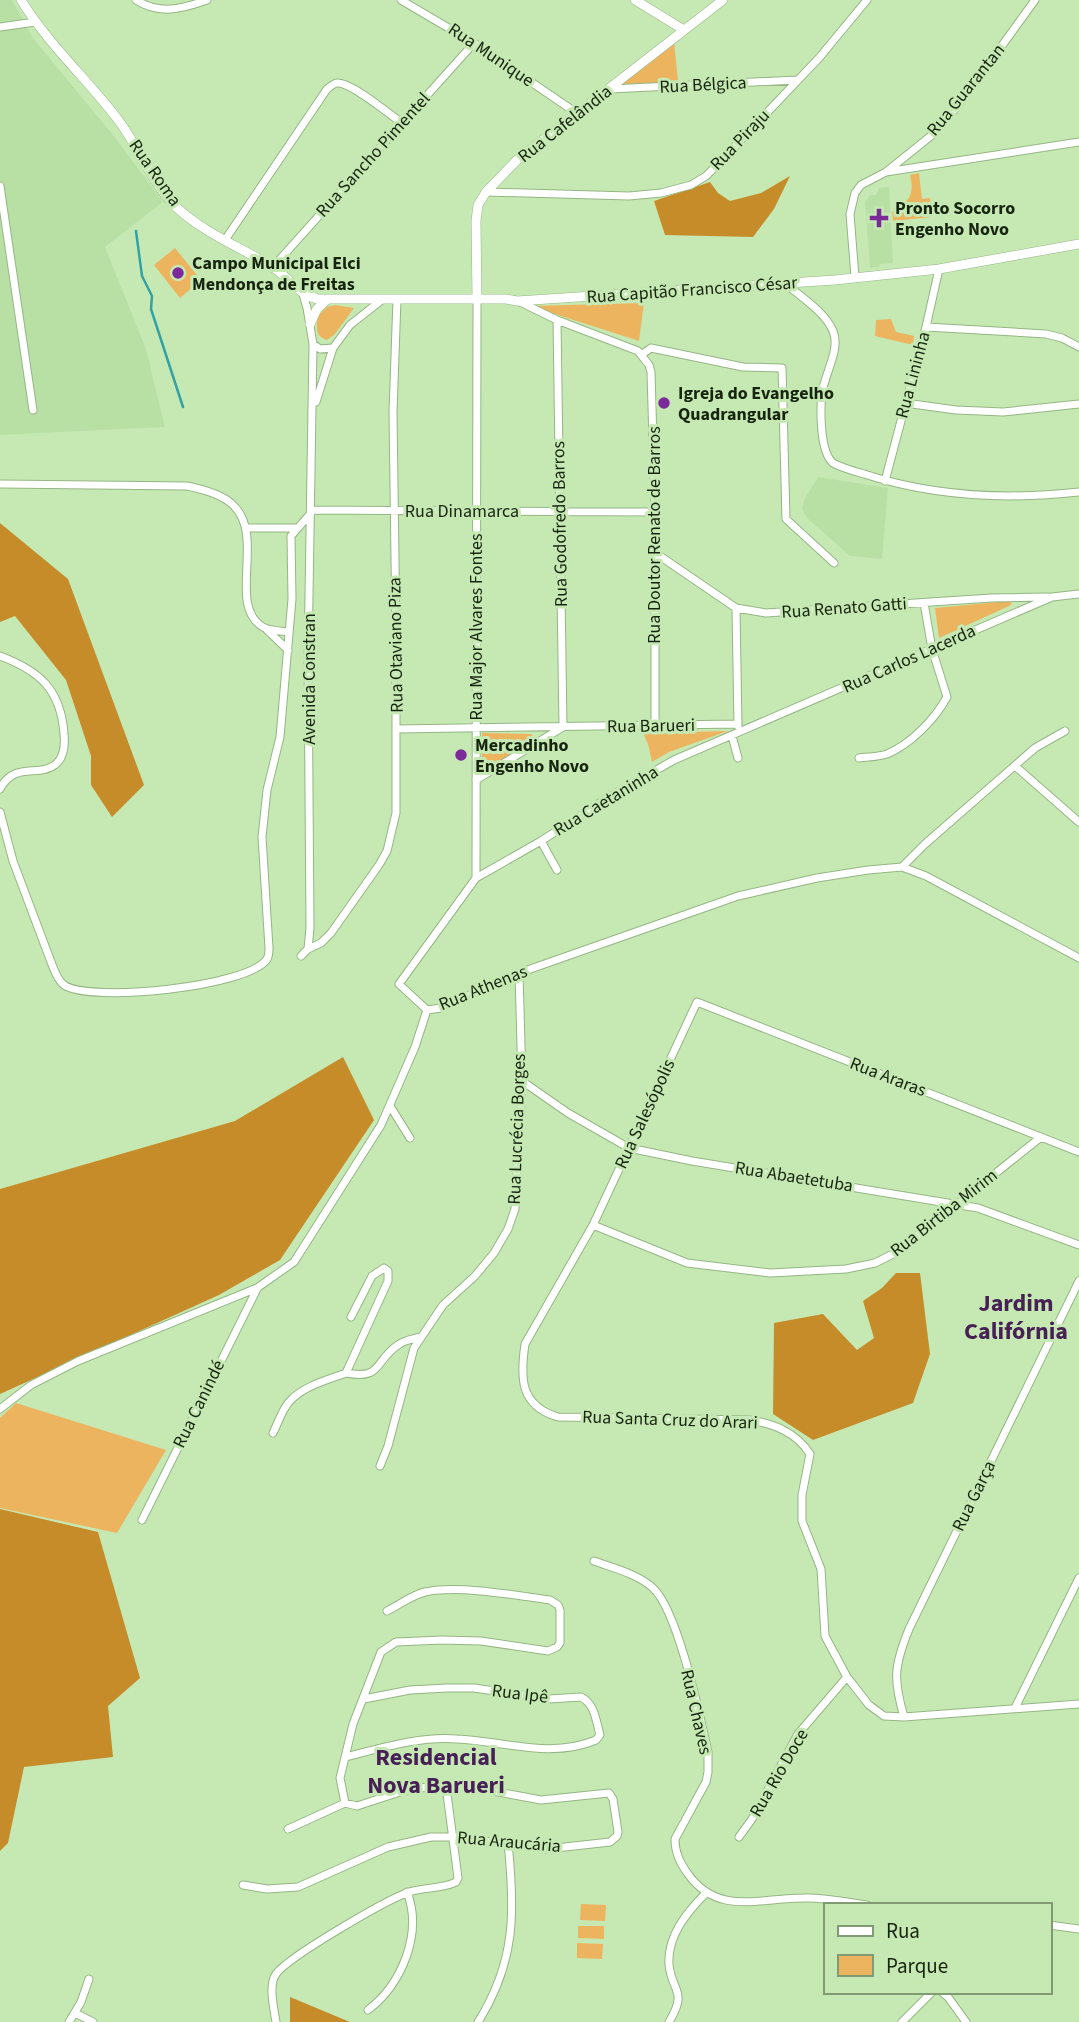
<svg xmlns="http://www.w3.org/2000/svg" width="1079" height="2022" viewBox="0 0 1079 2022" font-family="'Source Sans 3',sans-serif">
<rect width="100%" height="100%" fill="#c6e9b4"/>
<path fill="#b8e0a5" d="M0,0H12L33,38L113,135L163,202L105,247L146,349L165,427L0,435Z
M889,187L893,263L880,264L879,267L870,268L865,202L870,195H876L879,188Z
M818,477L888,488L882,559L850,556L806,517L802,508L804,500Z"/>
<path fill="#edb460" d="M674,41L678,81L615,88Z
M919,173L922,199L930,198L932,217L893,221L892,212C909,201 915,195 910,175Z
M175,248L201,280L180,298L154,265Z
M644,303L639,341L530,306Z
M335,305L354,308L335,334L327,340C315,337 316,326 318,316L327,307Z
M891,319L896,332L914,336L913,345L875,336L876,320Z
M1009,601L1012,604L1009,606L939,638L935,608Z
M728,731L669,752L652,762L648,744L643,733Z
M482,733L531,734L534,737L531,742L482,773Z
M16,1403L166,1450L117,1533L0,1508V1418Z
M581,1904L606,1905L605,1921L580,1920Z
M578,1926H604V1939L578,1938Z
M577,1943L603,1944L602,1959L577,1958Z"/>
<path fill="#c68c2a" d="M790,176L774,209L753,237L665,235L654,201L710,182L718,193L730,201L761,193Z
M0,523L68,579L144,785L112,817L91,785V756L66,680L15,616L0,622Z
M343,1057L374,1120L280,1260L219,1295L0,1394V1189L235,1121Z
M896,1273H920L930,1354L913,1403L813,1440L773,1414L774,1323L823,1314L857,1350L874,1338L863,1301L882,1288Z
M0,1509L98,1532L140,1678L108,1706L113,1757L24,1767L8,1843L0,1851Z
M290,1997L350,2022H290Z"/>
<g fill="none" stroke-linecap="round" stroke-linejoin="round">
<path stroke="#34a1a2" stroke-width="2.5" d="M136,231L142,276L152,296L151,309L183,407"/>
<defs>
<path id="minor" d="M136,0C159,15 182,9 207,0
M401,0L474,43L578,114
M0,27L35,22
M610,89L797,80
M886,172L1079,142
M0,186L33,410
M486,192L629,196L661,193L691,185L706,176L720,162L819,58L867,0
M225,240L327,89C330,87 334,83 337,83C350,81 390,115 402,123
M273,267L474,43
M855,277L850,214L855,193L861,185L886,172L937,131L967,94L1035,0
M786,284C801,297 825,312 833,331C841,350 824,374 822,394C820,411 820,452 833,463C842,468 853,471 864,474C932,496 1007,500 1079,492
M303,294L307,308L313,344L308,658L310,928L308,949
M518,301L557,320L638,351L649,365L651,372L655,512V726
M926,327L1046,334L1062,338L1079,347
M313,344L320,349L333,348
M641,355L651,348L743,367L782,368L786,519L834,563
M316,402L333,348L350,325L383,299
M905,403L956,410L1003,412L1079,404
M885,481L926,327L939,269
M0,484L187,486C202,489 221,494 232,504C267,535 226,605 263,627C269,631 282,631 289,632
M311,510L655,512
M246,528H295
M654,552L736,608L766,613L991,598L1048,597
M736,608L738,726
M267,630L288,650
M0,656C40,671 61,690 64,734C65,744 65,756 56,764C39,778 14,761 0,789
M396,729L737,724
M732,736L738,758
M859,758C868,757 878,757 887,754C911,744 935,719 947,697L932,649L924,603
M1015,766L1079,822
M476,780L563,727L557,320
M0,812L13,861L51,962C54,969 57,980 64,985C90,1003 249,987 267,959C269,956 269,952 269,948L262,837L267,790L280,737L292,599L291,536L311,513
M541,841L557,870
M902,867L925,844L1035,748L1065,731
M476,878L541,841L609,797L674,760L1052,597L1079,594
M301,956L308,949L321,943L331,933L379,865L387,851L396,813V632L393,412L397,299
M427,1010L399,984L476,878L477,299
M522,1081L568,1113L629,1148L692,1161L978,1208L1079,1245
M390,1106L410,1138
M1079,1152L697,1002L593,1225L525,1344C520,1378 520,1406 558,1417L750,1420C774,1424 796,1432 810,1454L802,1495V1521L821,1569L825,1636L847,1677L869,1705L884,1716L904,1717L1079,1704
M593,1225L687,1263L770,1273L846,1269L875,1263L897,1252L1041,1137
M351,1317L372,1276L384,1268L388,1271V1281L346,1373C383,1380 374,1361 398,1345C404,1340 413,1339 420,1337
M0,1409L31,1385L78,1361L257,1288L294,1262L381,1125L415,1047L427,1010L441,1008L519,973L738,896L817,878L868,870L902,867L926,876L1079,958
M273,1433C278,1423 282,1410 289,1402C303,1386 327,1380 346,1373
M380,1466L388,1446L414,1348L443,1305L475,1276L494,1253L508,1229L515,1209L522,1081L519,973
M142,1520L257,1289
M594,1561C613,1568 638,1574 653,1588C678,1611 700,1717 708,1752V1772L706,1782L675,1839C675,1853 680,1863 688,1874C718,1916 759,1898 803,1898C824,1897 846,1902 867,1905
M1015,1708L1079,1578
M904,1717C893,1679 894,1666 909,1629L1079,1281
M345,1757C381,1748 420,1736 457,1739C504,1741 551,1759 596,1740L600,1735C596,1721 595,1704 581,1697L549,1699L474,1688H447L410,1690L364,1699
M345,1803L340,1778L353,1724L381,1652L396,1642L442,1640L481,1641L548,1651L557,1647L560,1643V1610L558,1605L550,1600C514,1595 460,1585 425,1592C412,1595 399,1605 387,1611
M739,1837L752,1819L798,1734L847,1677
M243,1885L267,1889L298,1887L388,1847L431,1837H453L547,1849L610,1842L617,1836L618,1832L613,1799L609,1793L541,1800L476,1788L446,1786L427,1787L403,1791L357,1806L345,1803L288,1829
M1049,1925L1079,1929
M942,1992L948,1997L966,2022
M368,2010C402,1984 423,1933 407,1892
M75,2013L93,2022
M69,2022L81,2002L89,1979
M276,2022C274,2009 268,1985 276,1974C288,1957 386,1900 409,1892C424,1887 443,1889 456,1882L458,1878L446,1786
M478,2022C516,1962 515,1911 508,1843
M669,2022C688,1991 672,1992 669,1965C667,1936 687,1912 706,1893
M902,2022L932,1992"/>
<path id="tertiary" d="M21,0C48,44 88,80 119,121C139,148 152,183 175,206C202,232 240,247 271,266C289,277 298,295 318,299H506L517,301L835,280L939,269L1079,244
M635,0L684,30
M477,299L476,221L478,205L486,192L517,160L723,0
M310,324L317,309L328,299"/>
</defs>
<use href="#minor" stroke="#95b684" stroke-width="9"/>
<use href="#tertiary" stroke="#95b684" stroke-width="10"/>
<use href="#minor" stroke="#fff" stroke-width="7"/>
<use href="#tertiary" stroke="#fff" stroke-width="9"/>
</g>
<g fill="#7c2a9a" stroke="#c6e9b4" stroke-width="2.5">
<path d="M875.5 207.5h7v7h7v7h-7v7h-7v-7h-7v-7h7z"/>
<circle cx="178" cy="273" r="7"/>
<circle cx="664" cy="403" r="7"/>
<circle cx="461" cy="755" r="7"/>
</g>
<g text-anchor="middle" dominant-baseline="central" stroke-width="6" stroke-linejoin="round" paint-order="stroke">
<g font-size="18" fill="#172410" stroke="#c6e9b4">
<text transform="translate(491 55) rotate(34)">Rua Munique</text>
<text transform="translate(703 85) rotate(-3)">Rua Bélgica</text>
<text transform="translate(966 90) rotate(-51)">Rua Guarantan</text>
<text transform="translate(565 124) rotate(-38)">Rua Cafelândia</text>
<text transform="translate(740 140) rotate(-46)">Rua Piraju</text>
<text transform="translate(373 155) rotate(-48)">Rua Sancho Pimentel</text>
<text transform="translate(155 173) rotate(55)">Rua Roma</text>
<text transform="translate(692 290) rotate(-4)">Rua Capitão Francisco César</text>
<text transform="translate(913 375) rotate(-75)">Rua Lininha</text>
<text x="462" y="511">Rua Dinamarca</text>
<text transform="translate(560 524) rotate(-91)">Rua Godofredo Barros</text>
<text transform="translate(654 535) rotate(-90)">Rua Doutor Renato de Barros</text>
<text transform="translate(844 608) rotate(-4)">Rua Renato Gatti</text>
<text transform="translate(476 627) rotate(-90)">Rua Major Alvares Fontes</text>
<text transform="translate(396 645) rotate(-91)">Rua Otaviano Piza</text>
<text transform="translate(909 659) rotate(-24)">Rua Carlos Lacerda</text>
<text transform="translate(309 679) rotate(-90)">Avenida Constran</text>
<text transform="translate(651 726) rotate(-1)">Rua Barueri</text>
<text transform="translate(606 801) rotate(-31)">Rua Caetaninha</text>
<text transform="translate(483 988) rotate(-22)">Rua Athenas</text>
<text transform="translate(888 1077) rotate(21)">Rua Araras</text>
<text transform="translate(645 1114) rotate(-65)">Rua Salesópolis</text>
<text transform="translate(517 1129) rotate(-88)">Rua Lucrécia Borges</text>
<text transform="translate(794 1177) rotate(9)">Rua Abaetetuba</text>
<text transform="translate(944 1213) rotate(-38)">Rua Birtiba Mirim</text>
<text transform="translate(199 1404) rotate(-64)">Rua Canindé</text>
<text transform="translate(670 1420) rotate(2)">Rua Santa Cruz do Arari</text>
<text transform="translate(974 1496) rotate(-64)">Rua Garça</text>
<text transform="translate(520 1694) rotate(7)">Rua Ipê</text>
<text transform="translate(696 1712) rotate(77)">Rua Chaves</text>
<text transform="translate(779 1773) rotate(-60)">Rua Rio Doce</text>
<text transform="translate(509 1842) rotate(5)">Rua Araucária</text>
</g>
<g font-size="18" font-weight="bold" fill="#172410" stroke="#c6e9b4" text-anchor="start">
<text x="895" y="208">Pronto Socorro<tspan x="895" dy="21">Engenho Novo</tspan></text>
<text x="192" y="263">Campo Municipal Elci<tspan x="192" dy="21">Mendonça de Freitas</tspan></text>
<text x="678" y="393">Igreja do Evangelho<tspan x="678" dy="21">Quadrangular</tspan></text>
<text x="475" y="745">Mercadinho<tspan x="475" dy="21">Engenho Novo</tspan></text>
</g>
<g font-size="24" font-weight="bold" fill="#472056" stroke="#c6e9b4">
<text x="1016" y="1303">Jardim<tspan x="1016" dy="28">Califórnia</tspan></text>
<text x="436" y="1757">Residencial<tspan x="436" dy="28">Nova Barueri</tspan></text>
</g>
</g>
<rect x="824" y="1903" width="228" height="91" fill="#c6e9b4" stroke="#809a72" stroke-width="2"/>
<rect x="838" y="1926" width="35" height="10" fill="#ffffff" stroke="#809a72" stroke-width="2"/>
<text x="886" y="1938" font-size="21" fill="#172410">Rua</text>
<rect x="838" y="1955" width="35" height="21" fill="#edb460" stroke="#809a72" stroke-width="2"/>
<text x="886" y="1973" font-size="21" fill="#172410">Parque</text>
</svg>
